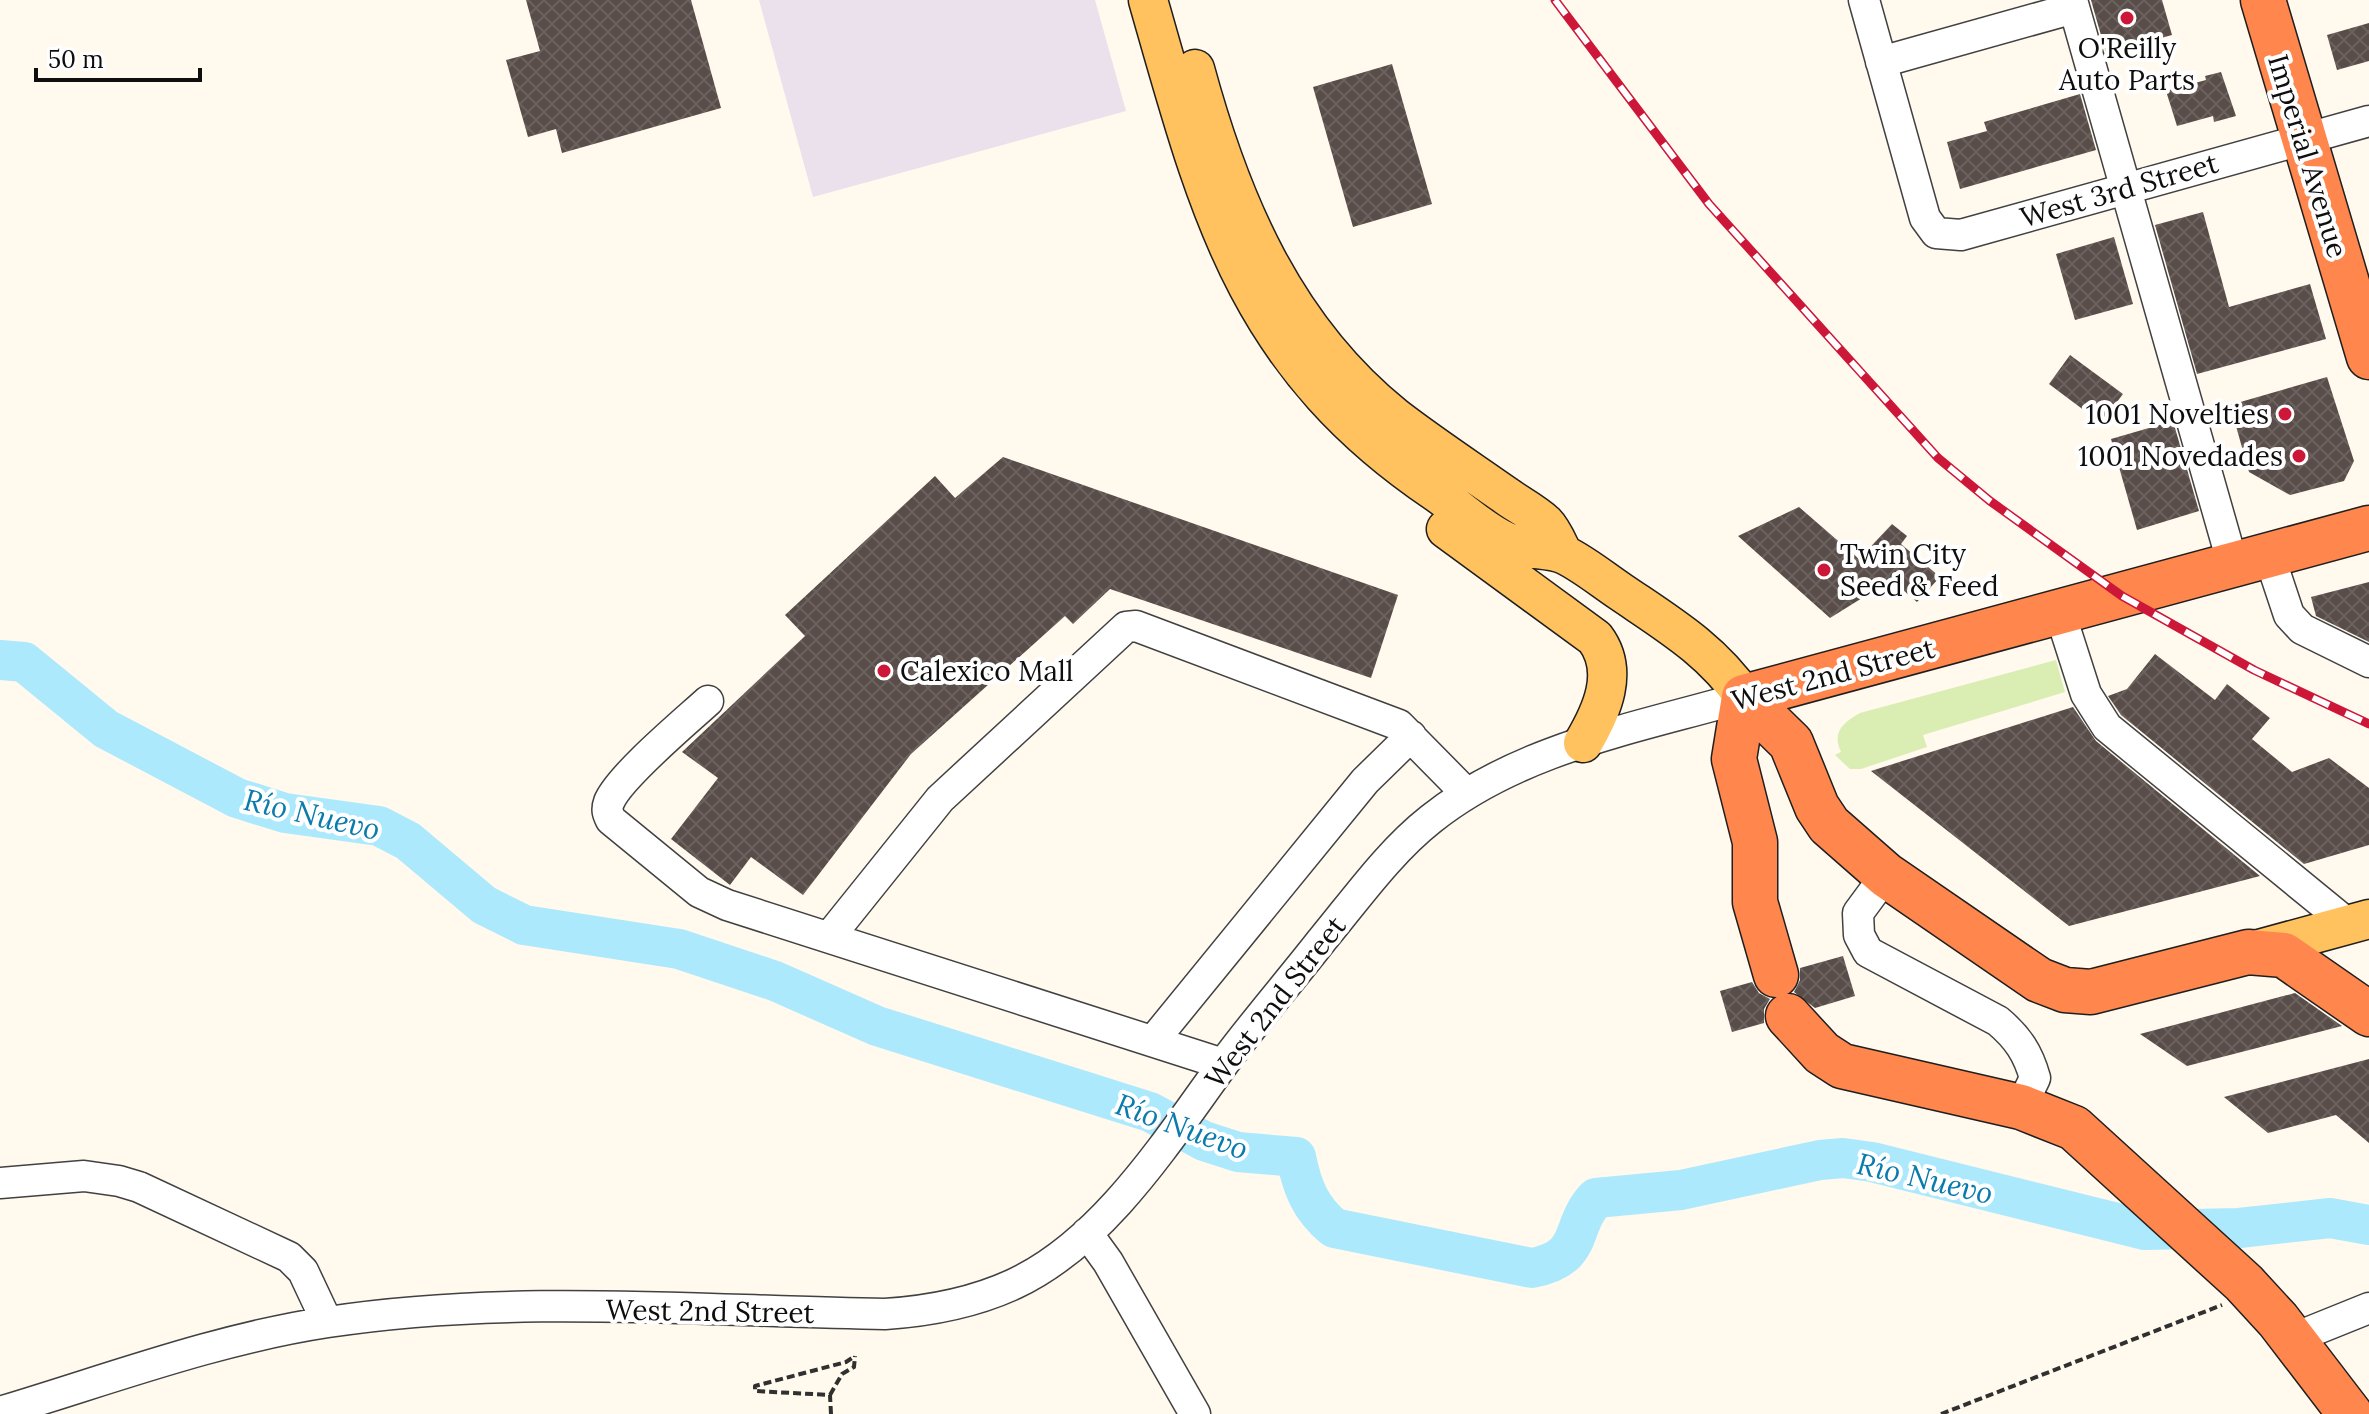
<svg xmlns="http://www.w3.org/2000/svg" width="2369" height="1414" viewBox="0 0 2369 1414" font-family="Lora,serif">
<defs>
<pattern id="building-cross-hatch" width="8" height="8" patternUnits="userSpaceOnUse" patternTransform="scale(2)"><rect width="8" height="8" fill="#584d49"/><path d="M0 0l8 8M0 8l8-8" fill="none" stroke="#6b625f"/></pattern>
</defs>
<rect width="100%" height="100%" fill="#fff9ee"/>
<path fill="#eae1ed" d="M759,0H1095L1126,111L813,197Z"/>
<path fill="#daeeb3" d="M2056,660L2065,692L1923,735L1927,747L1861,769H1850L1835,755L1841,752C1832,733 1842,723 1860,713Z"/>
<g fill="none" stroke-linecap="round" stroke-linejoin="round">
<path stroke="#ade9fd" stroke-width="40" d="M0,660L24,662L106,729L237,798L285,813L379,826L408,841L484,905L524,925L679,949L775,981L877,1026L1150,1112L1204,1141L1238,1152L1296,1157C1302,1187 1310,1208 1334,1228L1532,1268C1587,1257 1568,1227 1596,1198L1681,1190L1820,1160L1843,1158L1872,1162L2145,1230L2239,1228L2330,1218L2369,1225"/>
</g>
<path fill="url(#building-cross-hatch)" d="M526,0H691L721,108L562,153L556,129L528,137L506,60L540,51Z
M2091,0H2162L2172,35L2106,53Z
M2369,23V61L2337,70L2327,35Z
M1392,64L1432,204L1353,227L1313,87Z
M2221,72L2236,116L2214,122L2213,116L2177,126L2166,91L2206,80L2205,76Z
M2080,94L2096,150L1960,189L1947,142L1987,131L1984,122Z
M2203,212L2229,307L2310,284L2326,339L2197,374L2155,225Z
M2114,237L2133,304L2075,320L2056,254Z
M2070,355L2123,394L2101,423L2049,384Z
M2327,377L2354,461L2344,481L2290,495L2249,472L2230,405Z
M2173,421L2199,511L2137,530L2111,439Z
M1003,457L1398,595L1371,678L1110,589L1073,624L1065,616L911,754L803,895L751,857L730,885L671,839L718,778L682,752L805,636L785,615L935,476L955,498Z
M1799,507L1859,559L1892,524L1907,536L1901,544L1940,577L1917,602L1891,580L1830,618L1738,536Z
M2369,582V642L2316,616L2311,597Z
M2155,654L2215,700L2227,684L2270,718L2252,739L2292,772L2329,758L2369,788V845L2304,864L2121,715L2108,696L2127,689Z
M2073,707L2096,741L2260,876L2069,926L1871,771Z
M1843,956L1855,996L1815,1008L1794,992L1800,980V968Z
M1752,982L1759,993L1770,999L1764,1009V1023L1732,1032L1720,991Z
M2295,993L2342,1026L2187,1066L2140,1034Z
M2369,1059V1143L2336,1115L2268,1133L2224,1097Z"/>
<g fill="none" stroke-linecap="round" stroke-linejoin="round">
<defs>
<path id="minor" d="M1864,0L1925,218L1936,233L1961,235L2369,121
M2072,0L2233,565
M1881,62L2074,8
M2269,555L2289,615L2302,629L2369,662
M2060,613L2086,694L2107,727L2348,924
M708,701C685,722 619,777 609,802C606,810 608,814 611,820L699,892L727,905L1223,1064
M1886,875L1858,913L1859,935L1868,952L1998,1021C2018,1038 2028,1053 2035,1078L2021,1107
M830,936L940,799L1126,627L1136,626L1399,725L1466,793
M1153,1041L1365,781L1411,736
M0,1183L84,1176L119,1181L139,1187L289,1257L303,1271L327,1322
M1087,1233L1108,1262L1195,1414
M2292,1339L2369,1308
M0,1412C107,1380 216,1339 328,1322C511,1294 701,1311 885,1314C930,1311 973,1303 1014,1284C1104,1242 1167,1141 1224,1063C1255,1021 1290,981 1322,940C1356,899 1389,852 1431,819C1520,748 1637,728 1744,697"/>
<path id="major" d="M1148,0C1208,210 1244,363 1437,493C1460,509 1486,534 1512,544C1529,551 1549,548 1565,555C1585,565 1603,580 1621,592C1668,624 1712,650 1744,697
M1195,69C1231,202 1285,329 1395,417C1430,444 1468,469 1505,495C1517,504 1533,512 1545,523C1553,531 1558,544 1563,554
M1446,529L1595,638C1620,671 1602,711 1583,743
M2248,952L2369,919"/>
<path id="highway" d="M2263,0L2369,357
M1744,697L1791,743L1817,807L1829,825L1886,875L2039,980L2065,990L2091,992L2248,952L2284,955L2369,1014
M1744,697L2369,528
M1744,697L1734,759L1755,842V902L1776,975
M1788,1016L1822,1053L1842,1066L2021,1107L2074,1128L2244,1283L2278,1320L2350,1414"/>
</defs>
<use href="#minor" stroke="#414141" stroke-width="33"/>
<use href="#major" stroke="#1f1f1f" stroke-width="41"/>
<use href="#highway" stroke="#1f1f1f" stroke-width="47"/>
<path stroke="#303030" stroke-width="4" stroke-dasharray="8 4" stroke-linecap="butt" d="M830,1395L842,1374L854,1367L855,1356
M831,1414L830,1395L755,1391V1386L846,1362L855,1356
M1941,1414L2222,1305"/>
<use href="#minor" stroke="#fff" stroke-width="30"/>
<use href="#major" stroke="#ffc25e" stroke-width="38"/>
<use href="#highway" stroke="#ff864c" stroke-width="44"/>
<defs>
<path id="rail" d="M1555,0L1709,204L1938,458L1990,501L2122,596L2254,670L2369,724"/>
</defs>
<use href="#rail" stroke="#cd1738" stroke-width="9"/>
<use href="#rail" stroke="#fff" stroke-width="6" stroke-dasharray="18" stroke-linecap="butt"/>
</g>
<g fill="#cd1738" stroke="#fff" stroke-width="3">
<circle cx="2127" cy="18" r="8"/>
<circle cx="2285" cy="414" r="8"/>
<circle cx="2299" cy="456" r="8"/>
<circle cx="1824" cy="570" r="8"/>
<circle cx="884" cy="671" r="8"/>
</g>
<g text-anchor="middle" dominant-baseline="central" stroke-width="8" stroke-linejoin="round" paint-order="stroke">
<g font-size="28" fill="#0e0e0e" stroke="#fff" text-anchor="end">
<text x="2127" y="48" text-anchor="middle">O'Reilly<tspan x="2127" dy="32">Auto Parts</tspan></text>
<text x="2269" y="414">1001 Novelties</text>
<text x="2283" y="456">1001 Novedades</text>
<text x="1840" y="554" text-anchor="start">Twin City<tspan x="1840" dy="32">Seed &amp; Feed</tspan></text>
<text x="900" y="671" text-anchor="start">Calexico Mall</text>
</g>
<g font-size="28" fill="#0e0e0e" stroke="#fff">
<text transform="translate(2308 156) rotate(73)">Imperial Avenue</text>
<text transform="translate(2119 190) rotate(-16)">West 3rd Street</text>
<text transform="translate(1833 674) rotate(-15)">West 2nd Street</text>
<text transform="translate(1275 1002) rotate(-52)">West 2nd Street</text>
<text transform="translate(710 1311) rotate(1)">West 2nd Street</text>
</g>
<g font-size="30" font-style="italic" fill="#0a7bad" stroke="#fff">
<text transform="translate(312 814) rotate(13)">Río Nuevo</text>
<text transform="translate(1182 1126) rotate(20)">Río Nuevo</text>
<text transform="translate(1925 1178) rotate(13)">Río Nuevo</text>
</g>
</g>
<path d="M36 68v12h164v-12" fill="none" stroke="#0e0e0e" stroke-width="4"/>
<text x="48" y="68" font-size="24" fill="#0e0e0e" stroke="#ffffff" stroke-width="6" paint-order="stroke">50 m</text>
</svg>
